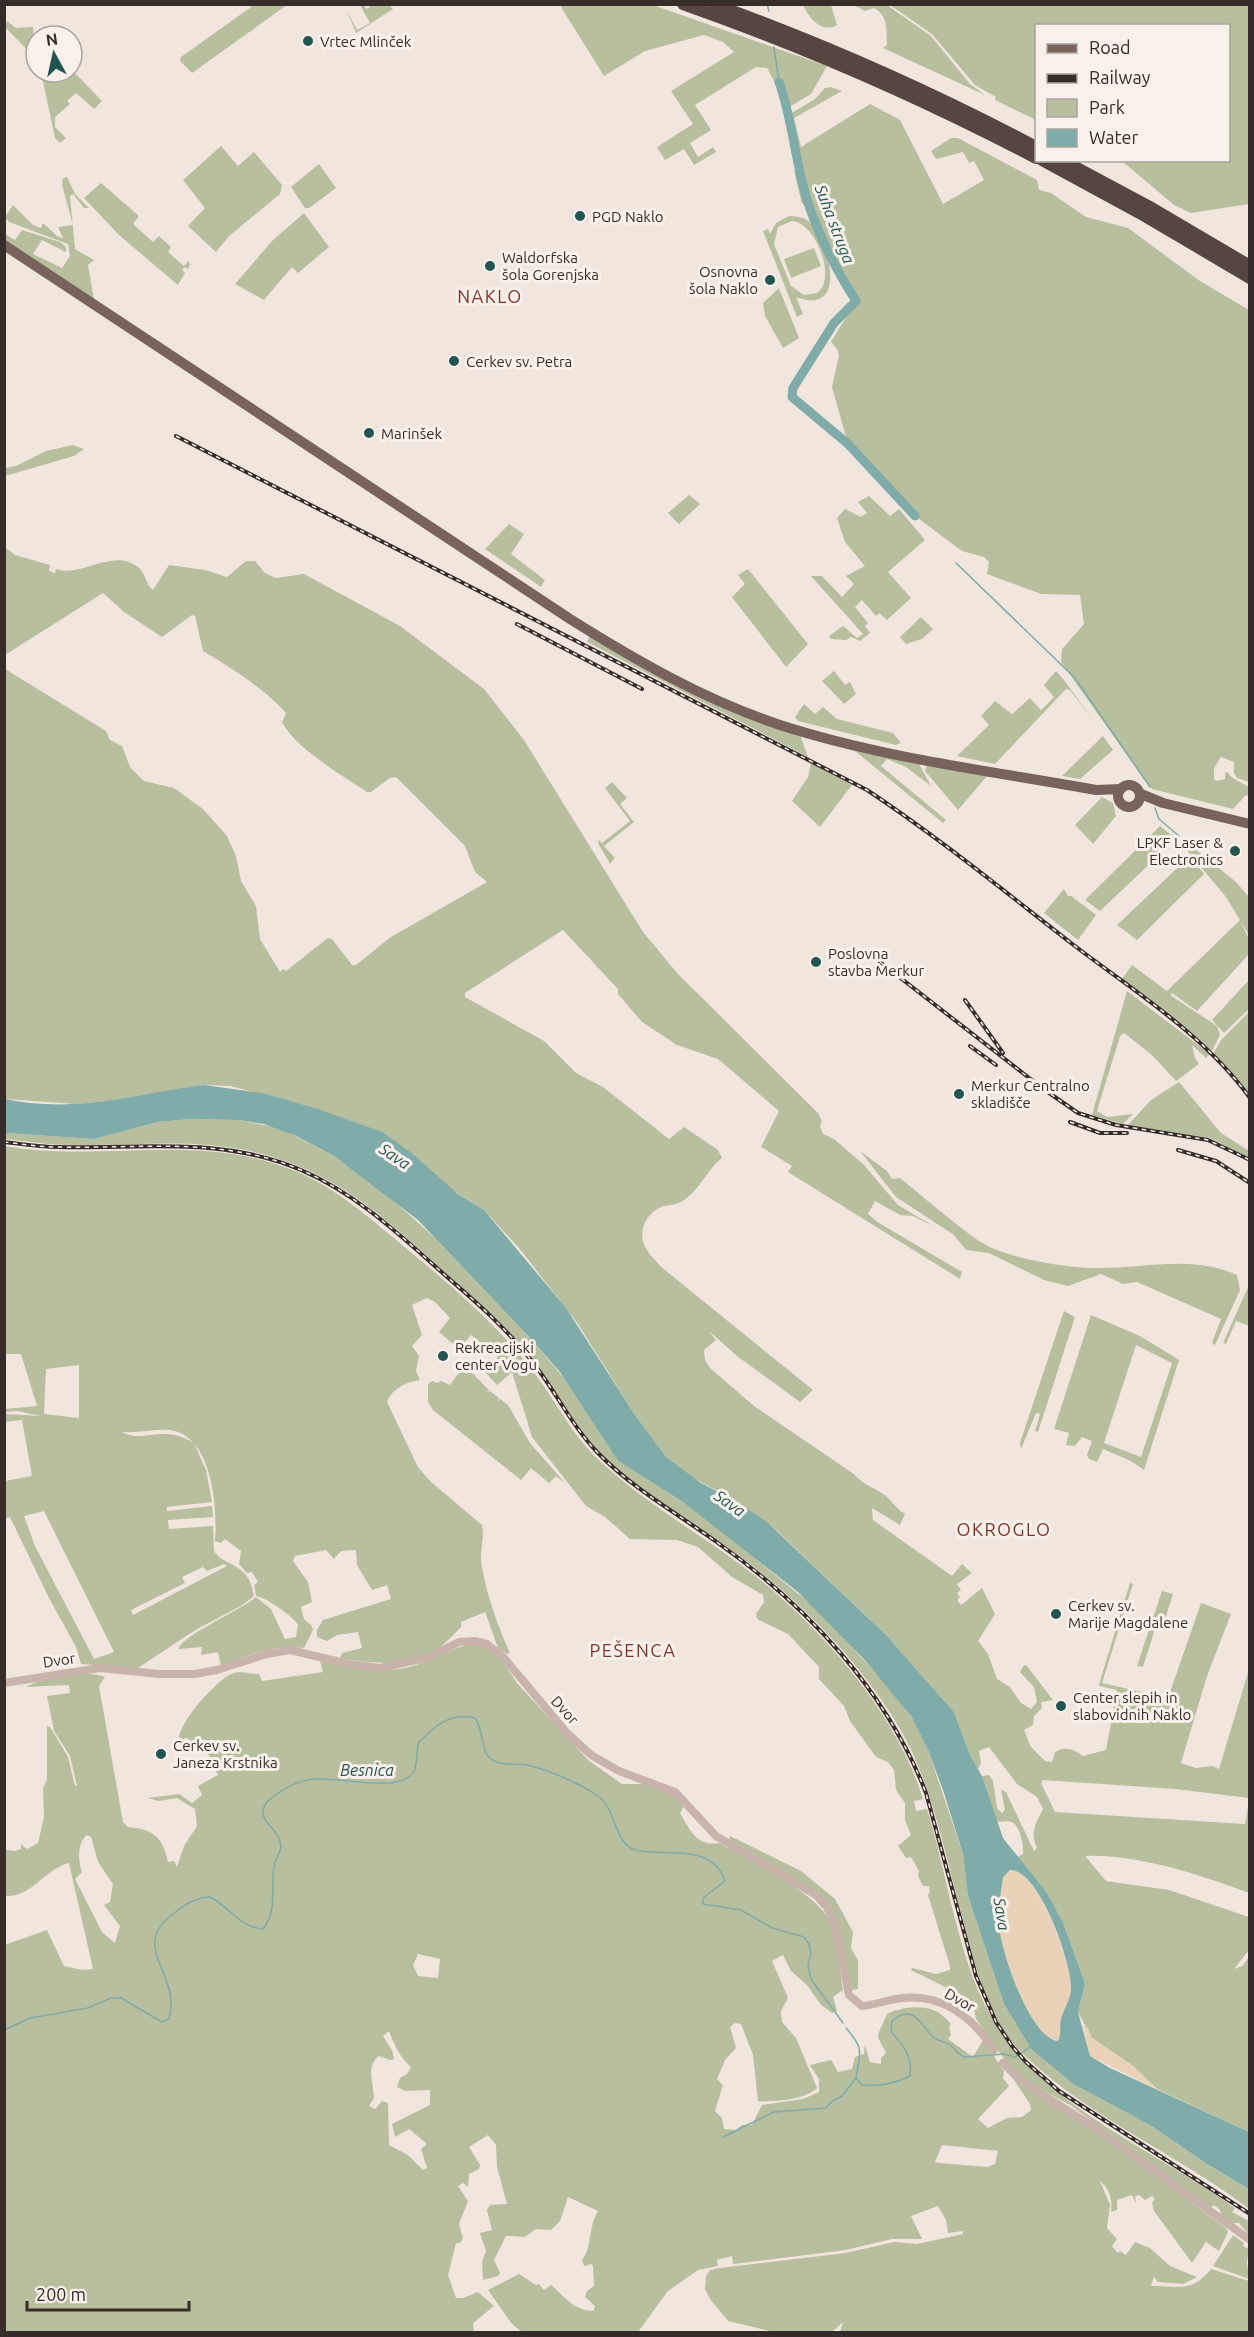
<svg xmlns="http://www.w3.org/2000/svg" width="1254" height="2337" viewBox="0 0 1254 2337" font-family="Ubuntu,sans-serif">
<rect width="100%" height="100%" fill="#f1e6de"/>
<path fill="#b8bf9f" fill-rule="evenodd" d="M254,5H287L192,73L180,61L181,57Z
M360,5H364L366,9L370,7L369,5H389L393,9L356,33L347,11L357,30L370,23Z
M563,5H653L827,66L811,94L788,108L782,85L775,83L767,68L756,67L695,105L711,130L690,143L698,157L713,147L716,152L694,165L684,149L665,160L657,147L693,124L671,91L734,52L723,42L704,35L645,51L604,76L561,7Z
M803,5H831L837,25C822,34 809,18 803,5Z
M853,5H887L931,36L970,84L985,95L883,48L887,45C886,31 889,16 874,8L865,11Z
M890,5H1249V204L1191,213L1174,205L1122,161L1228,160V26H1036V120L995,100L996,97L975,85L932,34Z
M7,21L16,28L33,27L36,59L5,27Z
M72,70L102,101L94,109L76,93L67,101L70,104L55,117V127L66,138L60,143L55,138L41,72H72Z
M831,87L842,91L794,118L801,147L870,104L900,120L943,204L984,180L974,161L969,163L963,152L936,159L931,151L951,138H958L1037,180L1039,190L1051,193L1086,217L1128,228L1200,281L1249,310V782L1237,778L1234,773V762L1221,757L1214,768V779L1217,781L1225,779V773L1228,772L1231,777L1249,787V795L1245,796L1233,809L1152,789L1146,782L1061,662L1062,649L1084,624L1080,595L1041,594L987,574L989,562L984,557L962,551L915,516L848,444L832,387L839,355L837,349L831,342L856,301L832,263L808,202L802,204L794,171L798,169L803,180L790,114L815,99L825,88Z
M221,146L238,166L254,152L282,185L280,194L229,236L216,252L188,226L205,208L183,180Z
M319,164L336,188L309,208H305L291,187Z
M67,177L75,194L89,208H84L73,194L70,196L75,249L94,260L88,265L94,299L5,241V234L15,240L22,230L60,242L66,247V252L42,240L33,254L62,268L70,256L68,244L9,222L5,217L13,205L33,225L41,228L43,223L57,236L63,238L58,227L73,225L62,185L63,178Z
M101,183L139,216L133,224L153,242L159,236L171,247L168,252L184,266L188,261L190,264L188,269L185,267L182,270L185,273L178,285L119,235L84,198Z
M304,213L329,247L298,273L292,267L264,300L235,284L273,240Z
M789,216C796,216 802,217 807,220C827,234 852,318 796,297L803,314L797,317L763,231L768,229L770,234L776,223ZM792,221C815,222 838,279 817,293L804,295L791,286L774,244L778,227Z
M814,248L821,266L791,278L784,259Z
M779,288L799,338L783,348L765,316L763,303Z
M73,445L84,449L74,456L5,476V468L16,466L46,451Z
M689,495L700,504L679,524L668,513Z
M869,496L890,516L899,509L925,540L888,572L911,598L887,620L879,613L876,616L862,600L855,607L868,623L865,626L870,633L860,641L851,637L846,640L831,639L829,636L843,626L857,638L863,634L811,576H822L842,597L854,584L846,576L865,566L845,542L837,518L845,509L861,517L867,513L858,502Z
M509,524L524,534L511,554L545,580L541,587L485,549Z
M5,547L15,555L50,565L49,571L55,573L56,569C80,578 113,547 138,567C145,572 146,585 153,590L169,565L205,570L227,577L246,561H255L265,573L276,578L304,574L400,626L484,689L524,740L643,932L678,974L818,1113L822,1121L820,1126L823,1134L834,1139L864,1165L898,1205L935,1227L913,1216L900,1215L875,1201L868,1214L879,1223L962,1272L960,1279L788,1172L792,1166L761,1147L779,1111L718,1059L677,1045L642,1022L618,994V989L563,930L465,993V997L544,1041L576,1073L603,1087L669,1139L684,1127L718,1150L722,1158C708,1169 702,1185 688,1197C676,1207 670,1203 659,1208C645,1215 637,1234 646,1248C649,1255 656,1260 660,1266L813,1390L800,1402L737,1356L709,1331L716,1340L704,1350L705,1360L710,1368L754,1406L854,1474C862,1484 873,1487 883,1494C892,1500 895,1508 905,1514L900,1525L872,1508L873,1520L952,1576L962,1564L972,1573L957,1584L961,1590L957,1593L960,1597L957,1600L961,1605L982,1588L995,1614L978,1641L988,1654L997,1679L1010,1687L1021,1703L1031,1709L1037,1702L1034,1687L1020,1672L1024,1665L1027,1666L1053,1700L1041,1702L1042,1708L1034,1716L1033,1725L1024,1730L1031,1747L1045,1761L1052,1762L1055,1752C1065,1746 1074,1749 1083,1756L1106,1750L1117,1690L1099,1686L1100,1681L1130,1583L1133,1584L1102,1683L1168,1698L1201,1603L1231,1614L1207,1676L1181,1763L1196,1768L1213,1766L1219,1769L1249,1669V1798L1175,1789L1043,1780L1041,1783L1055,1812L1245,1824L1249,1801V1893C1200,1875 1138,1854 1085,1856L1106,1881L1169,1890L1249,1917V1950L1234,1969L1242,1966L1249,1957V2132L1157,2089L1133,2066L1092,2038L1078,2012L1085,1984L1078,1967L1047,1893L1016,1858L1023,1854C1024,1847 1020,1824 1011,1822C1006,1820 1002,1823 996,1821L982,1776L989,1775L993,1781L997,1808L1002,1813L1005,1810L1001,1790L1006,1792L1034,1851L1037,1848C1030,1833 1035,1824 1043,1809L1037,1797L1017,1784L989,1747L979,1751L981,1763L978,1769L970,1755L954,1712L886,1635L774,1528L740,1504L683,1472L667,1458L635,1415L578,1324L519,1248L484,1210L451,1189L413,1154L315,1108L230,1086L204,1085L140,1098L76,1104L5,1099V669L106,731L110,740L122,746L130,767L144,781L174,788L203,809L227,836L236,856L241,881L256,906L260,939L280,972L283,969L286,971L328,938L332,939L352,965H356L391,937L487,882L475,872L465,846L396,777L390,778L371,792H367C342,775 296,749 282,722L286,713C262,687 233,669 203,651L195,616L192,615L162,637L124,612L103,593L5,655Z
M748,569L808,644L786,667L732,597L745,584L738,575Z
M921,617L933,629L922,639L906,644L900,637Z
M590,635L800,735L808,757L587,642Z
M834,671L845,685L850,682L856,694L844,704L822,681Z
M1056,671L1064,680L1095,723L1070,690L1066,689L995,764L957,756L989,725L981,716L995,701L1012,714L1030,698L1041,710L1054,697L1044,685Z
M804,704L815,714L823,707L837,719L893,733L901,743L896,745L798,721L795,717Z
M1103,736L1113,750L1080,779L1062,776Z
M855,751L919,764L931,786L906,767L887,759L881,766L946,820L943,823Z
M811,763L852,785L820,827L792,801L808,777Z
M927,765L988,775L958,810L925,771Z
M612,782L627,798L620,804L634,822L604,846L615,858L610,864L598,843L599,840L602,843L630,821L605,788Z
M1102,797L1113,803L1116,816L1093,844L1075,825Z
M1160,826L1176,839L1100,911L1085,900Z
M1189,844L1236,882L1249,897V935L1226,897L1185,848L1186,845Z
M1190,856L1204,874L1137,940L1117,925Z
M1064,889L1068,896H1071L1096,915L1078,940L1044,913Z
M1240,920L1249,939V954L1197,1011L1172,993L1170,995L1217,1026L1220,1035L1212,1051L1122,979L1132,965L1167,991Z
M1249,980V1009L1224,1033L1212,1020Z
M1127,991L1210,1054L1206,1058L1192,1045L1195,1058L1199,1064L1176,1081L1152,1055L1124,1033L1120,1036L1097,1111L1107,1117L1133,1114L1123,1124L1092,1115Z
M1249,1012V1095L1213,1054L1221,1040Z
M1179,1082L1221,1133L1249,1151V1158L1210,1138L1128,1125L1151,1100Z
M190,1119L239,1120L279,1128L334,1156L386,1194L434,1237L530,1338L569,1384L618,1461L683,1502L719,1529L823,1614L887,1686L911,1716L928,1750L963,1854L968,1896L1004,2004L1031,2049L1073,2084L1150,2125L1207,2164L1249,2189V2209C1175,2152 1084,2116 1018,2049C984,2014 974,1958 961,1912C945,1854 933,1790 904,1736C865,1666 802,1602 738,1555C696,1524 648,1498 610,1462C575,1429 555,1386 525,1349C503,1322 475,1300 449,1276C400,1232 355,1188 293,1164C222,1136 157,1145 84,1145C57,1146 31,1142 5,1139V1133L94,1139L158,1122Z
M5,1146C102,1163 193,1132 290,1169C332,1185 361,1211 394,1238C442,1278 490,1317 529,1366C554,1397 571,1435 601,1462C643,1501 695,1531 741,1565C815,1620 896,1710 923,1799L914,1801L916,1811L927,1809C945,1868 954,1931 977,1988C1024,2101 1143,2141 1235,2208L1232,2212L1249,2221V2235L1239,2223H1230L1221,2215L1220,2210L1214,2205L1211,2207L1070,2105L1028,2082L1007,2063L976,2019L974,2008L961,1995L911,1970L912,1968L936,1974L950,1970V1966L928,1895L930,1892L929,1886H923L918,1876L919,1871L911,1857L906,1858L898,1846L911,1835L905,1820V1803L896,1790L894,1770L888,1762L876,1757L850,1721L844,1706L819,1679V1667L788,1634L757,1619L756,1614L764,1602L763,1595L732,1577L698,1547L677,1540L630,1539L605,1517L586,1506L532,1437L512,1372L497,1385L484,1371L498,1357L471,1335L459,1349L439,1332L450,1318L435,1302L427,1298L412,1305L422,1335L412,1346L419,1356L416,1371L420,1380C407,1382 392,1388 387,1402L418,1467L430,1481L482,1525C485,1539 479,1552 482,1567C487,1597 498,1626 510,1653L506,1654L498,1648L485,1612L461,1622V1627C454,1634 445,1644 437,1649C409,1667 371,1664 340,1658L342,1653L362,1648L358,1632L337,1635L327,1641L317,1637V1630L323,1620L391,1599L387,1585L372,1590L357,1565L356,1550L341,1551L334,1559L326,1550L295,1556L293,1561L308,1582L312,1602L301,1607L304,1619L312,1626L313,1630L304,1648C275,1643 248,1656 221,1666L218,1652L201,1655L202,1647L178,1649C184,1634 240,1611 256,1597L271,1609L285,1639L296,1637L298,1624C291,1616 268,1598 256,1596L254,1585L258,1582L252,1572L247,1573L239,1564L241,1551L225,1539L221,1543L215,1541C218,1507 212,1434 169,1430C155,1429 138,1433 122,1432C145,1444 162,1423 194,1443L206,1470L212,1502L167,1507V1511L212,1506L213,1517L168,1520L169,1529L213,1526L214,1551C225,1568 249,1561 254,1596L241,1606L197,1629L138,1668L81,1664L76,1647L49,1598L10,1517L5,1519V1481L32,1476L22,1420L5,1422V1414L41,1416L17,1411L5,1412V1409L37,1406L21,1354H5ZM79,1365V1418L44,1414L46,1369ZM44,1511L114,1652L94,1659L35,1546L24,1516ZM224,1564L227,1566L133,1615L131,1610L185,1583L182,1577L203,1567L207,1571Z
M860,1151L887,1171L892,1179L900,1178C926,1199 952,1222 979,1241C1004,1258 1063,1267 1093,1268C1143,1269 1190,1254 1237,1275L1240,1290L1215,1345L1212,1343L1221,1319L1137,1282L1123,1284L1101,1274L1068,1286L1044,1280L989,1253L966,1250L954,1235L896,1197Z
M1249,1285V1326L1236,1321L1226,1344L1223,1343Z
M1064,1311L1075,1317L1038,1432L1035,1431L1040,1414L1036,1413L1021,1449L1020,1443Z
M1091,1315L1140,1336L1179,1360L1144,1470L1131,1461L1103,1449L1097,1462L1089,1459L1087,1455L1092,1441L1082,1437L1075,1446L1066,1445L1069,1433L1054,1429ZM1136,1345L1172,1363L1141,1457L1104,1443Z
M468,1369L489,1390L486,1393L490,1391L499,1398L497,1402L500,1399L508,1405L530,1443L565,1483L556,1476L549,1483L531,1468L521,1480L433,1410L428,1402V1384L432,1381L437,1383L441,1381L450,1385L458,1374Z
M1162,1591L1173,1594L1162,1629H1155L1143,1667L1137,1666Z
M475,1644L490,1649L502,1660L517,1683L588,1760L622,1784H647L674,1795L684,1806L680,1813C690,1830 697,1847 719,1843C747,1858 814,1892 828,1918C839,1939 839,1967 843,1990L833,1997L837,2011L832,2013L821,2005L807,1985L791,1971L783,1955L772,1961L788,1998L781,2011L782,2022L796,2038L817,2088C805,2100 774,2102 758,2101L753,2055L741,2024L735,2023L730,2027L736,2048L725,2060L717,2079L723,2085L715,2111L722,2118L724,2129L736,2130L742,2125H752L762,2105L803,2099L819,2092V2079L810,2065L831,2060L838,2072L852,2069L855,2057L864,2054L865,2045L870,2062L881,2064V2058L886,2053C874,2030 877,2040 887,2014C902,2006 931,2003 944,2017C947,2019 948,2022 951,2024L949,2027L951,2035L948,2039L973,2057L983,2040L1004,2071L1003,2078L1009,2086L978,2119L988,2128L1007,2118L1022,2117L1031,2110L1030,2104L1014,2080L1103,2137L1226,2228L1228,2232L1219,2251L1206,2242L1192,2263L1154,2211L1152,2202L1155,2199L1152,2196L1145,2200L1139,2195L1135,2196L1136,2203L1132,2195L1117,2200V2210L1111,2212C1113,2197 1108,2188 1100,2181L1110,2205L1107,2228L1117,2239L1112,2246L1118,2253L1120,2251L1126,2255L1135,2242L1150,2248L1170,2266L1197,2277L1183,2284L1158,2282L1154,2277L1151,2286C1180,2285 1190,2294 1211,2269L1249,2281V2332H840L843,2322L832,2332H774L728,2321L710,2299L705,2289L706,2276L710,2270L719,2268L845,2253L894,2242L917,2244L963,2234V2231L948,2233L946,2220L938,2206L911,2216L922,2239H892L846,2250L733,2264L732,2256L717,2260L718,2266L698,2270L668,2291L638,2332H522L512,2324L488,2290L519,2274L536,2285L539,2284L544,2290L551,2285C565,2297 574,2311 594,2311L595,2306L585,2297L587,2291L594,2286L593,2267L592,2264L584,2266L582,2260C592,2249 588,2227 598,2211L568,2197L560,2221L551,2230L536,2229L525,2237L506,2236L494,2260L500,2273L498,2276L483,2280L482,2262L486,2251L480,2233L492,2230L487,2210L490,2205L507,2204L497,2167L496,2145L488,2135L469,2147L480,2165L479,2169L469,2174L468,2187L463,2183L458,2186L468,2201L459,2224L463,2238L460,2243H456L448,2275L456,2298H463L478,2292L494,2306L473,2323L474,2332H5L4,1945L47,1930L64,1966L82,1970L93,1969L69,1863C45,1869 31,1898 5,1896V1850L15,1851L21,1849V1844L27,1849L38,1843L44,1817L43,1789L47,1779V1726L50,1727L68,1757L75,1786H77L70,1756L54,1731L47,1696L70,1693L69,1685L26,1687C40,1678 90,1669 105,1677L99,1686L123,1822L128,1827C153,1829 163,1837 168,1862L174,1861L177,1867L184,1846L197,1826L195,1809L177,1798L159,1801L147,1798L179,1794L192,1803L202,1795L198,1786L218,1775L209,1755L187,1738L179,1740C178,1723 215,1682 231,1674C238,1670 251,1674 259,1674L262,1681L323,1672L320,1661C351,1666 382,1675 413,1666C435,1659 452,1646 475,1644ZM87,1835L91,1837L98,1862L113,1884L110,1902L104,1905L120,1926L115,1943L102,1932L75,1879L82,1872C78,1862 77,1842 87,1835ZM418,1954L440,1959L438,1978L418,1976L413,1965ZM389,2031C394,2044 400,2058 411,2067L407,2074L400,2078L397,2087L406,2091L430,2090V2105L392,2124L395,2137L409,2129L427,2144L421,2149L427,2168L423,2170L408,2155L389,2145L388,2103L382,2101L375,2109L369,2106L374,2098C374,2084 365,2066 379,2056L390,2060L394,2059L392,2050L383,2036ZM942,2145L998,2151L995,2164L988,2167L939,2163L935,2162Z
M730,1836L801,1871L835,1899L853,1932L851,1948L858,1960V1989L852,1990L831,1909L786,1873L729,1839Z
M1233,2235L1244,2243L1243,2246L1247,2248L1249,2246L1247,2262L1249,2279L1213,2266Z"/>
<path fill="#e9d2b8" d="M1015,1870C1040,1879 1072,1962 1071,1988C1071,1999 1064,2008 1061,2019C1059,2026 1062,2034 1058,2041C1030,2039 1000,1949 999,1924C998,1908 1001,1892 1003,1877L1005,1873Z
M1083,2025L1088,2028L1092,2038L1133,2066L1157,2089L1090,2056Z"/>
<path fill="#7faba8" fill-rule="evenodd" d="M204,1085L262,1093L315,1108L382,1132L413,1154L458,1194L484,1210L566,1308L635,1415L667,1458L701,1483L740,1504L767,1522L886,1635L954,1712L970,1755L982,1776L1003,1838L1047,1893L1063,1923L1085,1984L1078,2012L1090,2056L1110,2068L1249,2132V2189L1207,2164L1150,2125L1073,2084L1031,2049L1004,2004L968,1896L963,1854L943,1790L928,1750L911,1716L863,1658L798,1592L683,1502L618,1461L560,1372L530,1338L418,1220L334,1156L296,1136L264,1124L239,1120L190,1119L158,1122L94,1139L5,1133V1099C77,1114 134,1094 204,1085ZM1010,1870C1039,1869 1072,1963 1071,1988C1071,1999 1064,2008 1061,2019C1059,2026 1062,2034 1058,2041C1030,2039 1000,1949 999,1924C998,1908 1001,1892 1003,1877Z"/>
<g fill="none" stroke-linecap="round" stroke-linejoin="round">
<path stroke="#7faba8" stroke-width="1.5" d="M767,4L769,11
M774,47L779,82
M956,563L1075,678L1150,787
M1155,808L1159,819L1179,836
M846,2028C865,2050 860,2051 856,2078L862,2085C880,2087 894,2084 910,2076C913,2054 903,2047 891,2031L892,2021C914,2003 920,2024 933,2037C937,2041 945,2041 950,2045C956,2049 957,2055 965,2057L1004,2054L1015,2057L1030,2047
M4,2030L30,2018L88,2008L111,1998H121L162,2022L169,2019C182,1973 128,1948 173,1914C184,1905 195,1898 210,1897C230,1907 239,1927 263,1929C279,1910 269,1885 275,1863C277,1856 283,1849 280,1841C275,1825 251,1817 270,1799C280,1791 294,1783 307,1780C333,1774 397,1795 413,1773C419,1764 415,1751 419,1742C436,1725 451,1712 475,1718C484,1729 480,1746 488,1756C497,1767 514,1763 527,1765C549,1770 579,1783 598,1796C616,1808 614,1845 636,1850C666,1857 712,1842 725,1881L703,1898V1904L741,1910L772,1928L804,1937L809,1944L811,1954L808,1965L811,1979L843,2023
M723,2137L774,2112L826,2108L831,2102L842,2096L856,2078"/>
<path stroke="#7faba8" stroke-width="9" d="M779,82C793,121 795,163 808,203C820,238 836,270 856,301L834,323L793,388L792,397L848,444L915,516"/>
<path stroke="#c8b4ab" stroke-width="8" d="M4,1683L100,1668L159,1674H195L217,1670L267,1654L290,1650L349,1664L380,1668L426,1658L459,1642L475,1641L487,1644L504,1658L567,1733L591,1755L619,1771L675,1792L716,1836L816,1895L827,1907L835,1926L849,1995L862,2006C876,2005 889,1999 903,1998C943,1994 973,2018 994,2050
M1003,2063L1021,2081L1097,2129L1250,2240"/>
<path stroke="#77625c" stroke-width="10" d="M4,245L570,619C637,661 705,700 780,725C882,758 991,771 1096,790L1121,789
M1118 796a11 11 0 1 1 22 0a11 11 0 1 1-22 0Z
M1141,794L1163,803L1250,824"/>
<path stroke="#564541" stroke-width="12" d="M683,4C805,47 922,98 1036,158
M713,4C824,44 932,92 1036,147
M1042,160L1145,216L1250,278
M1062,160L1148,206L1250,266"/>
<defs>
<path id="rail" d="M176,436L867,790C938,837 1004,891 1071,943C1132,990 1204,1034 1250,1098
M517,624L642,689
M880,962L1042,1088L1078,1113L1116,1125L1208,1140L1250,1160
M965,1000L1003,1053
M970,1046L996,1065
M1070,1122L1100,1133H1127
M4,1142C22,1144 40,1147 58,1147C142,1149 222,1136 301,1170C357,1194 401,1236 446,1276C476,1302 507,1329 531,1360C555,1390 571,1425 598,1453C633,1489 678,1514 718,1543C807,1606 887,1691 926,1793L976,1976L996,2022L1012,2046L1026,2062L1059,2091L1250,2214
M1178,1150L1216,1161L1250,1183"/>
</defs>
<use href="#rail" stroke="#362c2a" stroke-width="4"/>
<use href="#rail" stroke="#f8f0ea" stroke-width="1.5" stroke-dasharray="4.5" stroke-linecap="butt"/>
</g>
<g fill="#225451" stroke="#f8f0ea" stroke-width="2">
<circle cx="308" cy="41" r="6"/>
<circle cx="580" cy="216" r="6"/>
<circle cx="490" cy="266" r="6"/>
<circle cx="770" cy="280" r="6"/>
<circle cx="454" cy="361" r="6"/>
<circle cx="369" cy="433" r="6"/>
<circle cx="1235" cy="851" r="6"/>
<circle cx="816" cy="962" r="6"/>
<circle cx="959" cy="1094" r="6"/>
<circle cx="443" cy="1356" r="6"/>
<circle cx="1056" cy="1614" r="6"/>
<circle cx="1061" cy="1706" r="6"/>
<circle cx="161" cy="1754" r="6"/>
</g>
<g text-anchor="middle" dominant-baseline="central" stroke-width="6" stroke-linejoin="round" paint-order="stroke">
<g font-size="15" fill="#362c2a" stroke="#f8f0ea" text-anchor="start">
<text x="320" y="41">Vrtec Mlinček</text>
<text x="592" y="216">PGD Naklo</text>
<text x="502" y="257">Waldorfska<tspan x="502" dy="17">šola Gorenjska</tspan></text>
<text x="758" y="271" text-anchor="end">Osnovna<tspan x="758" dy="17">šola Naklo</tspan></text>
<text x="466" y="361">Cerkev sv. Petra</text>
<text x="381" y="433">Marinšek</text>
<text x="1223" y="842" text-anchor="end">LPKF Laser &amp;<tspan x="1223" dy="17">Electronics</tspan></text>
<text x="828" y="953">Poslovna<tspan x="828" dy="17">stavba Merkur</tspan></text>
<text x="971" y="1085">Merkur Centralno<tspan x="971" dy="17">skladišče</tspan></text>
<text x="455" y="1347">Rekreacijski<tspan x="455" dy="17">center Vogu</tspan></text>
<text x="1068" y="1605">Cerkev sv.<tspan x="1068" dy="17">Marije Magdalene</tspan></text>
<text x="1073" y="1697">Center slepih in<tspan x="1073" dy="17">slabovidnih Naklo</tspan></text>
<text x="173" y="1745">Cerkev sv.<tspan x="173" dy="17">Janeza Krstnika</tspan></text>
</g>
<g font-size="15" fill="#362c2a" stroke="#f8f0ea">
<text transform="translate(59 1660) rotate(-8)">Dvor</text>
<text transform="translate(565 1710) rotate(48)">Dvor</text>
<text transform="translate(960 2000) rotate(30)">Dvor</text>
</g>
<g font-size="16" font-style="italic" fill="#225451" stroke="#f8f0ea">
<text transform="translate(835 224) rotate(69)">Suha struga</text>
<text transform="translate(395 1156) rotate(34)">Sava</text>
<text transform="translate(730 1503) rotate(35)">Sava</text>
<text x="367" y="1770">Besnica</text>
<text transform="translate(1002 1914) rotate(81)">Sava</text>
</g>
<g font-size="18" letter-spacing="1.5" fill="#7f3329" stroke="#f8f0ea">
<text x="490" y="296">NAKLO</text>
<text x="1004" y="1529">OKROGLO</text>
<text x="633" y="1650">PEŠENCA</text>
</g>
</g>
<rect width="1254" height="2337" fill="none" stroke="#362c2a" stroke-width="12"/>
<rect x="1035" y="24" width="195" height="138" fill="#f8f0ea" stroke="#aaa29d" stroke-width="1.5"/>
<rect x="1047" y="44" width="30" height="9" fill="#77625c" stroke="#aaa29d" stroke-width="1.5"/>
<text x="1089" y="54" font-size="18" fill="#362c2a">Road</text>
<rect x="1047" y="74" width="30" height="9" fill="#362c2a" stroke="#aaa29d" stroke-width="1.5"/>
<text x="1089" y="84" font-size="18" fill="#362c2a">Railway</text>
<rect x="1047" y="99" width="30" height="18" fill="#b8bf9f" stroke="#aaa29d" stroke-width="1.5"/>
<text x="1089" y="114" font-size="18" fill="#362c2a">Park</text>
<rect x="1047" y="129" width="30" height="18" fill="#7faba8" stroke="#aaa29d" stroke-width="1.5"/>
<text x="1089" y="144" font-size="18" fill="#362c2a">Water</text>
<g transform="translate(54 54) rotate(352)"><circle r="28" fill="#f8f0ea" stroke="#aaa29d" stroke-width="1.5"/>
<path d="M0-4.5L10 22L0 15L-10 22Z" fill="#225451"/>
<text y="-9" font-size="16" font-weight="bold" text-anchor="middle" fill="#362c2a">N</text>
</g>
<path d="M27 2301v9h162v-9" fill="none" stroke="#362c2a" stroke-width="3"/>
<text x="36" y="2301" font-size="18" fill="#362c2a" stroke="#f8f0ea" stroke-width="4.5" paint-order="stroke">200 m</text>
</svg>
